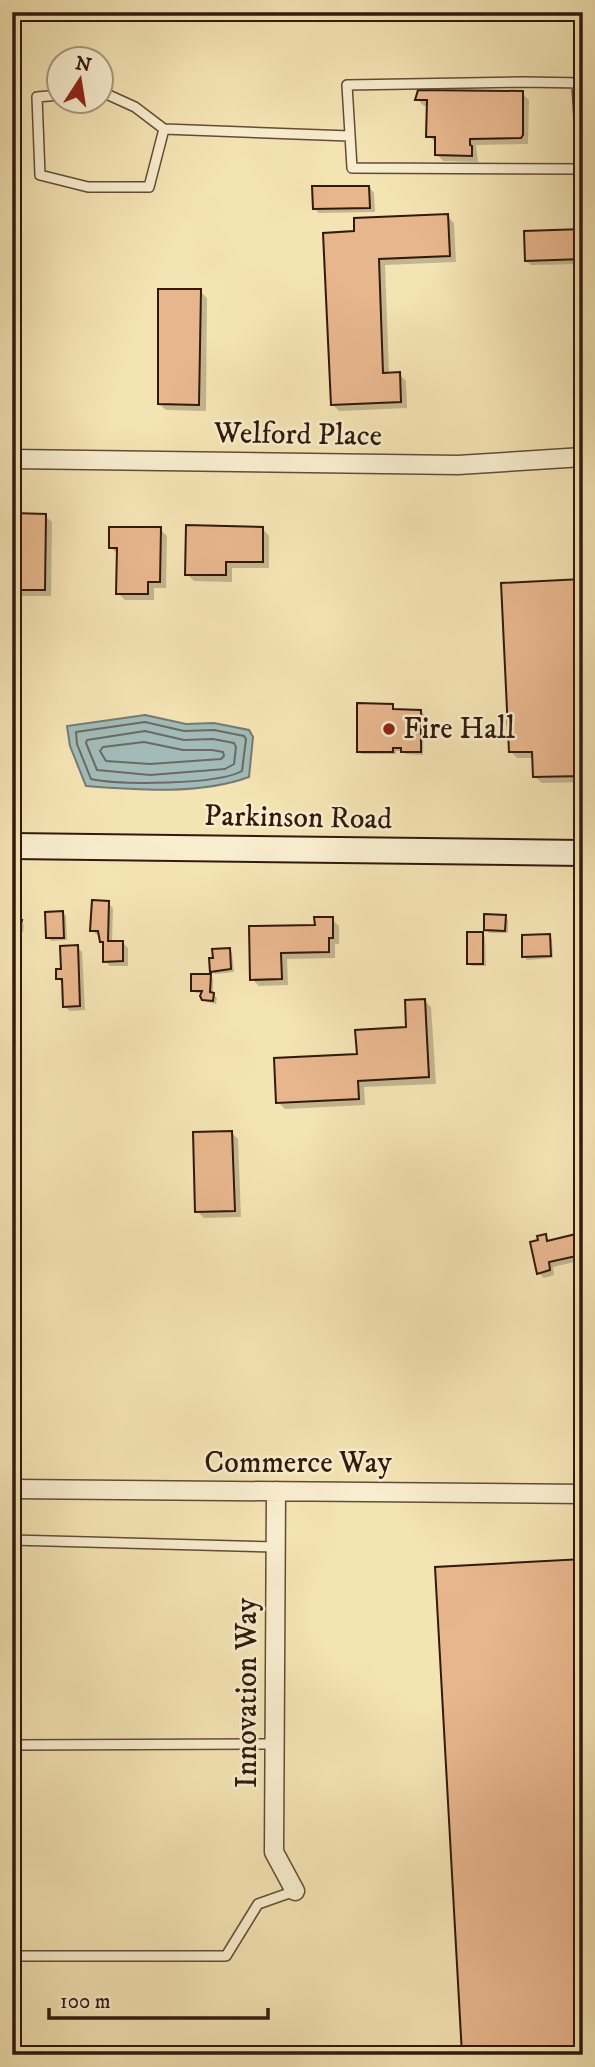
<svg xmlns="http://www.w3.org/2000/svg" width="595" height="2067" viewBox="0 0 595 2067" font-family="'IM FELL DW Pica',serif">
<rect width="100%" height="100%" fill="#f4e3b3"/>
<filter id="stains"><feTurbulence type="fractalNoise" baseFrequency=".00286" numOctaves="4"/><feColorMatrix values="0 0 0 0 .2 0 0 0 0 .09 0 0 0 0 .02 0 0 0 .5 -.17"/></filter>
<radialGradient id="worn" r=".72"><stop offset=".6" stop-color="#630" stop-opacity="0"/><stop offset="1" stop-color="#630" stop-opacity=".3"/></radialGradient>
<path fill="#a2bbb8" stroke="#757a74" stroke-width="2" d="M145,715L186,724L214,723L249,730L253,737L249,777C200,795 137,790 86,786L70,746L67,726Z"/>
<path fill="#0003" d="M522,93L529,100L528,144L476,145L478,162L443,161L437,154V143L428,136V106H424L417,99Z
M369,187L374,193L375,212L319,213L314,208Z
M447,216L454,223L456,262L385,265L389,374H399L406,381L407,408L339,411L332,404L356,233Z
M583,231V264L531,265L526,260Z
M200,291L207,298L206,410V411L166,410L159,404Z
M45,516L52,522L51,596H20L13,589L12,528Z
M160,529L167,536L166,588H154V600H125L118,593V555L111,547Z
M263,529L269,536V568H232V582L194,581L187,574Z
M581,581L583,583V782L542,783L535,777L534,758H517L510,751Z
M392,705L396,711H421L424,714L423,755L406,754L402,751H396V754H362L359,751Z
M108,903L113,908L112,943H123L128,948V966H110L105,961L104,944L101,941L100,936L97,935L92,930Z
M12,910L17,913L19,922L24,925L23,932H20L18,939L12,938Z
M63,913L66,916L67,940L51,941L48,937Z
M505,917L508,920V933H489L486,929Z
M332,919L339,926V944H335V958L287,959L288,985L259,986L252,979L251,928L316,927Z
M482,934L485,937L486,966H472L469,963Z
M549,936L552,939L553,958L527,960L524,956Z
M77,947L82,952L85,1010L70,1011L64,1006L63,984L58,978Z
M229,950L232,953L234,972L215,974L212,971Z
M210,975L213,979V994L217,998L216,1004L207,1002L203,999V993H196L193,990Z
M424,1000L431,1007L436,1084L364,1087L365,1105L285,1109L278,1102L408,1028Z
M232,1133L238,1139L241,1217L204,1218L197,1211Z
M545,1236L550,1242L575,1236L580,1241L583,1260L553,1267L554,1275L544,1278L539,1273L540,1241Z"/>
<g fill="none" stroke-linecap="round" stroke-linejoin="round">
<path stroke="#6a6a62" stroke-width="2" d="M145,722L184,731L214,730L244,736L246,739L242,771C217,785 120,785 91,779L77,744L76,732Z
M145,731L184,740L213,739L234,743L236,747L234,764L225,769L150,775L97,770L86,743L87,740Z
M144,742L183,750H212L223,752L224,756L221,759L150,764L106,761L100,751L103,747Z"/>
</g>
<path fill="#e8b68d" stroke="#32190d" stroke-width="2" d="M418,90L523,91V135L521,138L470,139V145L472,146V156L435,155V137H426L427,100H415Z
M312,186H369L370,208L313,209Z
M448,214L450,256L379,259L383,373L400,372L401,402L331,405L323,233L354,231V218Z
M583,229V259L525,261L524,231Z
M158,289H201L199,405L158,404Z
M13,513L46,514L45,590H12Z
M186,525L263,527V562H226V575H185Z
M109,527H161L160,582H148V594H116L117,548H109Z
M582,579L583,776L533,777L532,752H509L501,583Z
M357,703L393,704V709L421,710V752H401V748H393V752H357Z
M92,900L109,901L108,941H123V961L103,962V942H100L98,931H90Z
M12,908L17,911V920H22L20,929H17L16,936H12Z
M63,911L64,938H46L45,912Z
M484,914L506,915L505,931L484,930Z
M314,917H333V938H329V952L281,953L282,979L250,980L249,926L315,925Z
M467,932H483V964H467Z
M550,934L551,956L522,957V935Z
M78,945L80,1006L63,1007L62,979H56V969H61L60,946Z
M230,948L231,969L210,972L209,958H213L212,949Z
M191,974H211L210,992L214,993L213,1001L202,1000L200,996L202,991H191Z
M425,999L429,1077L358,1081L359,1099L276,1103L274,1058L357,1054L355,1030L406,1027L405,1000Z
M232,1131L235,1211L195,1212L193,1132Z
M546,1234L547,1241L576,1234L581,1255L549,1262L550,1270L537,1274L530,1242L538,1240L537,1236Z
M583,1559V2055H462L435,1567Z"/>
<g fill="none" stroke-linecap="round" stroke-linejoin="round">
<defs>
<path id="service" d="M577,83L582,169L352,168L347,85L523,82L583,83
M102,92L135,107L164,129L350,136
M60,95L37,97L40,175L88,187H149L164,129
M12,1540L276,1547
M12,1745L275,1744
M12,1956H226L258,1904L295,1891"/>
<path id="minor" d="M12,459L458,465L583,457
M12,1489L583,1494
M276,1491L274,1852L295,1891"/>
<path id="secondary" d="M12,846L583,853"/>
</defs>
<use href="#service" stroke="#624c36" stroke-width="12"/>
<use href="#minor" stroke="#624c36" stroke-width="21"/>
<use href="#secondary" stroke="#32190d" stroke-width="28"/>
<use href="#service" stroke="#f8edce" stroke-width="9"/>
<use href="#minor" stroke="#f8edce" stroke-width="18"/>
<use href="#secondary" stroke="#f8edce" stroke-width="24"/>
</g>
<circle fill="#8f2418" stroke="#f8edce" stroke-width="2.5" cx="389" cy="729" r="7"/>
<g text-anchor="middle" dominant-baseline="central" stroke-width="5" stroke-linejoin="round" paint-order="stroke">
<g font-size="30" fill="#32190d" stroke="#f8edce">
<text transform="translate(298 435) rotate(1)">Welford Place</text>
<text transform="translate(298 818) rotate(1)">Parkinson Road</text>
<text x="298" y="1463">Commerce Way</text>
<text transform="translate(247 1693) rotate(-90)">Innovation Way</text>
</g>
<g font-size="30" fill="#32190d" stroke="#f8edce" text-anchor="start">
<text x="403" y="729">Fire Hall</text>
</g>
</g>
<rect width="595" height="2067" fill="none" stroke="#f4e3b3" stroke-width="42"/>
<rect x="14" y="14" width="567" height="2039" fill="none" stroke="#32190d" stroke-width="3.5"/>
<rect x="21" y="21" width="553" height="2025" fill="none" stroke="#32190d" stroke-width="2"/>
<g transform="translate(80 80) rotate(12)"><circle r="33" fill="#f8edce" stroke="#a99881" stroke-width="2"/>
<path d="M0-5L12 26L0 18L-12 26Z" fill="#8f2418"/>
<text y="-10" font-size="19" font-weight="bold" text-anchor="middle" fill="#32190d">N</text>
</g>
<path d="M49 2008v10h219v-10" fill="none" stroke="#32190d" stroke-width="3.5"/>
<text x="60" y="2008" font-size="21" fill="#32190d" stroke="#f8edce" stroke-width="5" paint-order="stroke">100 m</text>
<rect width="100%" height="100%" filter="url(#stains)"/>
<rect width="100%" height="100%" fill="url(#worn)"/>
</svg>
